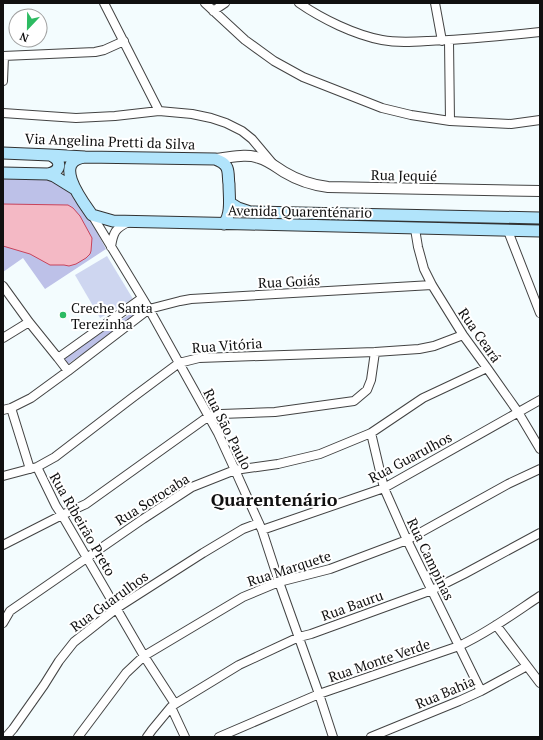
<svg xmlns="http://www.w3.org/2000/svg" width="543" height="740" viewBox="0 0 543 740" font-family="'PT Serif',serif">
<rect width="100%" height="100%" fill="#f3fcfe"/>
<path fill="#bdc1e8" d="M8,177L46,178L60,184L74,195L86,212L106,249L45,289L23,258L3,272V179Z
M139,308L141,310V313L68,364H66L63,361L65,357Z"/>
<path fill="#ced6f0" d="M107,256L133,299L100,318L75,275Z"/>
<path fill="#f4b9c5" stroke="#c8435b" d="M3,204L68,205L73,208L80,216L92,238L91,251L90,254L86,258L76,264L69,266L64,265H50L30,254L3,246Z"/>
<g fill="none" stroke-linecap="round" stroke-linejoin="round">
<defs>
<path id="minor" d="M104,3L159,111
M205,3L245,40L274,61L303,77L382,108L411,115L450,121L511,124L540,120
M299,3C322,19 355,35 382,40C397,43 412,42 428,41C465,40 503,36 540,32
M435,3L442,41
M213,11L225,3
M449,41L450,121
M3,56L95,52L104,50L124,41
M3,81L4,56
M3,113L76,118L115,116L159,111L192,114L211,118L226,123L242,131L252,139L273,164
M92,215L149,309L179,363L218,433L235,470L262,530L279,582L319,694L333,737
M415,229L418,247L424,269L432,285L463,335L487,368L518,412L540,449
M508,231L540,313
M111,247C113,233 115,228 129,222
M3,286L29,322L58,358L68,371
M3,338L29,322
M58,358L142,298
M11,408L30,469
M3,410L11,408L31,398L68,371L149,309L180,301L191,299L432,285
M371,433L384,488L407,540L459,646L481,691
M37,467L56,506L62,515L144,656L175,704
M3,476L37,467L55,457L132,398L179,363L199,358L375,352L419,349L434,346L463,335
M262,530L384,488L540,400
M3,545L62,515L86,504L209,416L221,414L275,412L354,401L367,390L371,380L375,352
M3,623L10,611L143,519L192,487L235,470L278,464L320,454L371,433L423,398L487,368
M496,625L540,683
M6,737L13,729L44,685L59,661L74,642L117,608L203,553L243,529L259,523
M78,737L126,673L144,656L243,597L279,582L330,569L407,540L508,484L540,469
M147,737L152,730L171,707
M185,737L171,707L175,704L239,665L299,637L311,634L432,590L464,574L540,533
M219,737L319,694L459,646C487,633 513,614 540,596
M371,737L459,701L481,691L527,666"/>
<path id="tertiary" d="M215,159C229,158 246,153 259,158C269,161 276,167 284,172C299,181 311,185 328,187L540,191"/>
<path id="secondary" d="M3,153L50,155L85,157L215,159C220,161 225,163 227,168C229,173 228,179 229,184C229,197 232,213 224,224
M85,157C51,161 83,202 92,215L113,221L249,224L540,231
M3,173L48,174L54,176L75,189
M48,174C62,171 62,160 50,155
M230,203L238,208L250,212L540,218"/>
</defs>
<use href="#minor" stroke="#434343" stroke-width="10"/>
<use href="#tertiary" stroke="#434343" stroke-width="12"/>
<use href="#secondary" stroke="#323232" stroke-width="13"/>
<use href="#minor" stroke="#fff" stroke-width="8"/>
<use href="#tertiary" stroke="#fff" stroke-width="10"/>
<use href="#secondary" stroke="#b1e4fb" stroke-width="11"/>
</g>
<circle fill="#2dbb62" stroke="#fff" stroke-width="1.5" cx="63" cy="315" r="4"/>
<g text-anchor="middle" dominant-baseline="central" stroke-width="4" stroke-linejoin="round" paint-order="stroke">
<g font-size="14" fill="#101010" stroke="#fff">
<text transform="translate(110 141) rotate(2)">Via Angelina Pretti da Silva</text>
<text transform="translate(404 175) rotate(1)">Rua Jequié</text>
<text transform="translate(300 211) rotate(1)">Avenida Quarenténario</text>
<text transform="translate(289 281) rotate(-3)">Rua Goiás</text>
<text transform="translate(480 335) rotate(55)">Rua Ceará</text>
<text transform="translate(227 345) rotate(-4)">Rua Vitória</text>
<text transform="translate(228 429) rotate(63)">Rua São Paulo</text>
<text transform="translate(410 457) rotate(-28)">Rua Guarulhos</text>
<text transform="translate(152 499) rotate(-32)">Rua Sorocaba</text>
<text transform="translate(83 524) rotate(60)">Rua Ribeirão Preto</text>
<text transform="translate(431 559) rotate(64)">Rua Campinas</text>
<text transform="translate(289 568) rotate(-18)">Rua Marquete</text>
<text transform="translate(109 601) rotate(-36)">Rua Guarulhos</text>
<text transform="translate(352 605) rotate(-20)">Rua Bauru</text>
<text transform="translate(379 660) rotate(-19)">Rua Monte Verde</text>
<text transform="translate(445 692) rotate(-23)">Rua Bahia</text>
</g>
<g font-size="14" fill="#101010" stroke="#fff" text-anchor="start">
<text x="71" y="307">Creche Santa<tspan x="71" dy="16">Terezinha</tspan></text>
</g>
<g font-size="18" font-weight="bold" fill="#101010" stroke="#fff">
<text x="274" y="499">Quarentenário</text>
</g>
</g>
<rect width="543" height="740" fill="none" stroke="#101010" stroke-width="8"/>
<g transform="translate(28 28) rotate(202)"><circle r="19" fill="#ffffff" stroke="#9f9f9f"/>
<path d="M0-3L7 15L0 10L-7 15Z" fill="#2dbb62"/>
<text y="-6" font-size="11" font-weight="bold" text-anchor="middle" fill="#101010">N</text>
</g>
</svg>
